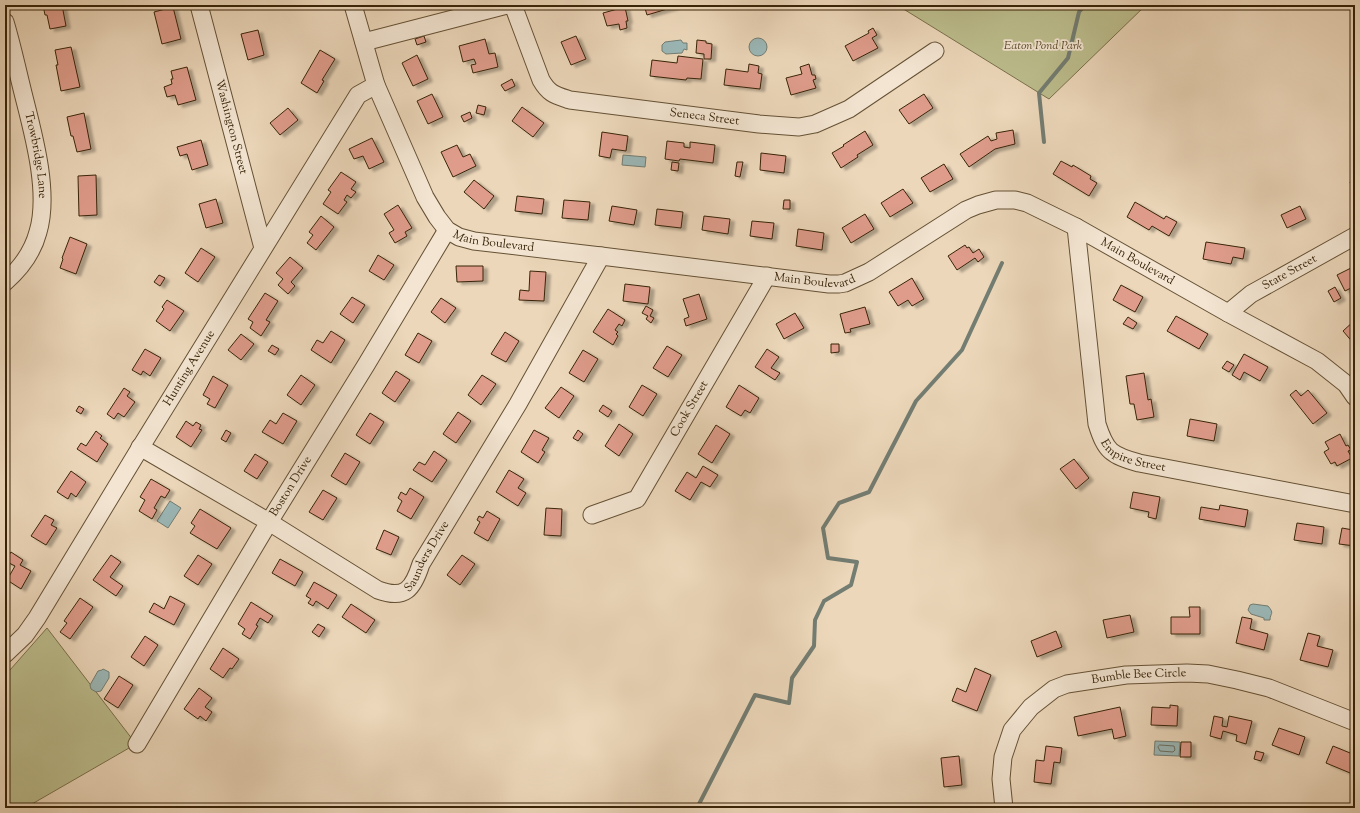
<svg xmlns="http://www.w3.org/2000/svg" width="1360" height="813" viewBox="0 0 1360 813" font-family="'Sorts Mill Goudy',serif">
<defs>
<filter id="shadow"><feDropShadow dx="4.5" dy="2.5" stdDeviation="1" flood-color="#0004"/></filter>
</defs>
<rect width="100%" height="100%" fill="#ecd7ba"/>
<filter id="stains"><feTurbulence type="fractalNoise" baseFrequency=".005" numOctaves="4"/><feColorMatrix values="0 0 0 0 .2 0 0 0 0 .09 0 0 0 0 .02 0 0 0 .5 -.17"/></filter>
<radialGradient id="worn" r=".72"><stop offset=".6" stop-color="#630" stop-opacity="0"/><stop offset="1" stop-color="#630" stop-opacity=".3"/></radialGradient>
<path fill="#bcbd8d" stroke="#7a704a" d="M897,5H1146L1049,99Z
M47,628L136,744L25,808H5V672L10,670Z"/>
<path fill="#9bb8b8" stroke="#737d72" d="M749 47a9 9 0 1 1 18 0a9 9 0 1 1-18 0Z
M681,40L683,43H687V50L684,49L682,53L666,54L662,51V45L665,42Z
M623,155L646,157L645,167L622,165Z
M170,501L181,508L168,528L157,521Z
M1253,604L1268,606C1275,614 1270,613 1270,620H1264V618L1251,614L1248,610L1250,605Z
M103,669L109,672V678L101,691L96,692L91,689L90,685L98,671L102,670Z
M1155,741L1180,742L1179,756L1154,755Z"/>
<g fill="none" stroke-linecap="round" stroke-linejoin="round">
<path stroke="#6a6e60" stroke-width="1" d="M1160,745L1174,746L1175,750L1173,752L1160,751L1158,747Z"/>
<path stroke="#737d72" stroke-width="4" d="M1044,142L1039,93L1068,58L1079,12L1085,5
M650,808L653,805L675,808
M697,808L755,695L789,703L792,678L814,646L815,620L824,601L851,585L857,562L828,558L823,528L839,503L869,492L916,401L962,350L1002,263"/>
</g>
<path fill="#df9c8b" stroke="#382408" filter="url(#shadow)" d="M43,5H62L66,26L50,29L47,15H45Z
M644,5H673L674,7L647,15Z
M173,7L181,39L162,44L154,12Z
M625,7L628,21H626L627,28L620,30L619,24L607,26L603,13Z
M873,28L877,35L872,38L878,48L853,61L845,46L869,33L868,31Z
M258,30L264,55L248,60L241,34Z
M424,36L426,42L417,45L415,39Z
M576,36L586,59L571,65L561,42Z
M485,39L489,54L495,53L498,67L473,73L471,65L476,64L474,59L463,62L459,46Z
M697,40L706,41V43L712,44L711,59H704V54L696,53Z
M71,47L80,87L61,91L56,65H58L55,50Z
M320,50L335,59L322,80L324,81L317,93L301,83Z
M417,55L428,79L413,86L402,63Z
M678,56L703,59L701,79L687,78L686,80L650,76L652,60L677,63Z
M749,64L759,66L758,73L762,74L760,89L724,85L726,69L748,72Z
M809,64L812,75H815L816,79L813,80L816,88L791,95L786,78L802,74L800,67Z
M187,67L196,100L178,105L175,95L167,97L164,87L172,84L171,79H173L171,71Z
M512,79L515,86L505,91L501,85Z
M432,94L443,117L428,124L417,101Z
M924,94L933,108L909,124L899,110Z
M478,105L486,107L484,115L476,113Z
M522,107L544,123L533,137L512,121Z
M288,108L298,120L280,135L270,123Z
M470,112L472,118L464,122L461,116Z
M84,113L91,149L77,152L73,136H71L67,117Z
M1013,130L1015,144L995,149L969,167L960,154L988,136L991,141L997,139L996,133Z
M865,131L873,145L857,155L858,157L841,168L832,153L844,146L843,145Z
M602,132L628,136L626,151L612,149L610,158L599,156Z
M372,138L384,162L369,169L363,156L354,159L349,149Z
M201,140L208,165L192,170L187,154L180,156L177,147Z
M667,141L684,143V147L690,148V142L715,145L713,163L680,159L679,161L665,159Z
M457,145L463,157L470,154L476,166L453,177L441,152Z
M761,153L786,156L784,173L760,170Z
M1061,161L1072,167L1073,165L1091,176L1090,179L1097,183L1089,196L1053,174Z
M672,162L679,163L678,171L671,170Z
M737,162H743L740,177L735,176Z
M944,164L953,179L930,192L921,178Z
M341,172L356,182L351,189L356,192L351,198L347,195L344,200L347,202L338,214L323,204L331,192L328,190Z
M96,175L97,215L79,216L78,176Z
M474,180L494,196L484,209L464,192Z
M1355,180V193L1350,182Z
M903,189L913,203L890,217L881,203Z
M517,196L544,199L542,214L515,211Z
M216,199L223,223L206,228L199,204Z
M564,200L590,202L588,220L562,218Z
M784,200H790V209H783Z
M1135,202L1164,219L1166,216L1177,222L1169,236L1152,226L1149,230L1127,217Z
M398,205L412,228L405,232L407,236L395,243L389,233L394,230L384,214Z
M612,206L637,210L634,225L609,221Z
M1300,206L1306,219L1287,228L1281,215Z
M657,209L683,212L681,228L655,225Z
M865,214L874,229L851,243L842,228Z
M321,216L334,227L316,250L307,243L313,235L309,232Z
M704,216L730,219L728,234L702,230Z
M752,221L774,223L772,239L750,236Z
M798,229L824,233L822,250L796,246Z
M70,237L87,244L76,274L60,268L63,259L62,258Z
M1206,242L1245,248L1243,259L1233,257L1231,264L1203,259Z
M965,245L967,248L969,247L973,253L979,249L984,257L978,262L975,258L957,270L948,256Z
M201,248L215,257L198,282L185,273Z
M378,255L394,265L384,280L369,271Z
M290,257L303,268L291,282L295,286L288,294L278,285L283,279L276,273Z
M456,266H483V281L457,282Z
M1355,266V286L1345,291L1337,275Z
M530,271L546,272L544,301L519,300L520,290L529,291Z
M159,275L165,278L160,286L154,282Z
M912,278L924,299L912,306L908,300L898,306L889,292Z
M625,284L650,287L648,304L623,301Z
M1121,285L1143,297L1135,312L1113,300Z
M1335,287L1341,298L1334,302L1328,291Z
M265,293L278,301L266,320L270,322L261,336L250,328L253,322L248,319Z
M699,294L707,319L686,326L684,319L689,317L683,299Z
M352,297L365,305L353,323L340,314Z
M441,298L456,308L445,323L431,312Z
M167,300L184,311L170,331L156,321L164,309L162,307Z
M646,306L653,310L650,316L654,318L651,323L646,319L648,316L642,313Z
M865,307L870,324L850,329L851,332L845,333L840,314Z
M608,309L625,320L622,326L619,324L615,330L618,332L616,334L618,336L613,345L593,332Z
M795,313L804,328L784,339L776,324Z
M1176,316L1208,334L1199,349L1167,331Z
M1128,317L1137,323L1133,329L1123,324Z
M1355,320V345L1343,331Z
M331,331L345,340L331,363L311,350L317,340L323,343Z
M505,332L519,341L506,362L491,354Z
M418,333L432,341L419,363L405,355Z
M241,334L254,344L241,360L228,350Z
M831,344H839V352L831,353Z
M272,345L279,349L275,355L268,351Z
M667,346L682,355L668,377L653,368Z
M145,349L161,358L150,376L143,371L141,375L132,370Z
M767,349L779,357L771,368L780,373L775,380L755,367Z
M583,350L598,359L584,382L569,373Z
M1244,354L1268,367L1260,381L1244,372L1240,380L1232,375Z
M1227,361L1234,365L1229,372L1222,368Z
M396,371L410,380L395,402L382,393Z
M1144,373L1148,400L1151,399L1154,417L1137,420L1134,404H1130L1126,376Z
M301,375L315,385L301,405L287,395Z
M482,375L496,384L481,405L468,395Z
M213,376L228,385L215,408L207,404L210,399L203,395Z
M642,385L657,394L643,416L629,407Z
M739,385L759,398L750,413L745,410L741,416L726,407Z
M561,387L574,396L559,418L545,408Z
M124,388L130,392L127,396L135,402L124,417L118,413L114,419L107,414Z
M1296,390L1301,396L1308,390L1327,413L1313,424L1290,395Z
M603,405L612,411L608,417L599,411Z
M79,406L84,409L81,414L76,411Z
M458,412L471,421L456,443L443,434Z
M283,413L297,421L283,444L262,432L270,420L276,424Z
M370,413L384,422L370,444L356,435Z
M1190,419L1217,424L1214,441L1187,436Z
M186,421L193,426L196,422L201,425L199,429L202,430L191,447L176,437Z
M619,424L633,434L619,456L605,446Z
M716,425L730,434L712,463L698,454Z
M226,430L231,433L226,442L221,439Z
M534,430L549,438L542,450L545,452L538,463L521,452Z
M578,430L583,434L578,441L573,438Z
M96,431L102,436L100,438L108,444L97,462L77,449L81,443L86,446Z
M1340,434L1346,446L1348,445L1351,450L1348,451L1352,458L1337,466L1335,462L1331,464L1324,452L1329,449L1325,442Z
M434,451L447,460L432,482L413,470L419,462L425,465Z
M345,453L360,462L346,485L331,476Z
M255,454L268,462L257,479L244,471Z
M1074,459L1089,478L1076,489L1060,469Z
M703,466L718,475L710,487L701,482L690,500L675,491L687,472L696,478Z
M509,470L524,479L518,488L526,493L518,506L496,492Z
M71,471L86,482L76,497L71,493L68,499L57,492Z
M151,479L170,490L165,498L161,496L154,508L157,510L152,519L139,511L145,500L140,497Z
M410,488L424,497L411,519L397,511L402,501L398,498L401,492L406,495Z
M323,490L337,498L323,520L309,512Z
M1133,492L1160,497L1156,519L1148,517L1149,512L1130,508Z
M1220,505L1248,510L1245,527L1199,519L1201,507L1219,510Z
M546,508L562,509L561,536L544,535Z
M200,509L231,528L217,549L190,533L195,526L191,523Z
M487,511L500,519L488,541L474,533L480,522L477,520L479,516L483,518Z
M45,515L54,520L51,525L57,528L46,545L31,536Z
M1297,523L1324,527L1322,544L1294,540Z
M1342,528L1353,530V533L1355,534V546L1339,544Z
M384,530L399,537L391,555L376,549Z
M11,552L23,560L20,565L31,571L21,589L7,580L15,566L5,561Z
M111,555L121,562L110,577L123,586L116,596L93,580Z
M198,555L212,564L198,585L184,576Z
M462,555L475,564L460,585L447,575Z
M280,559L303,572L295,586L272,573Z
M314,582L337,595L328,609L316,601L313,606L308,603L311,599L306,596Z
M170,596L185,604L174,625L149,612L154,603L164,609Z
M80,598L93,607L70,639L60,632L67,623L64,621Z
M251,602L273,616L268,623L260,618L256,625L258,626L250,639L242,634L245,629L238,624Z
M351,604L375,620L366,633L342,617Z
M1189,607H1200V634H1171V617H1190Z
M1130,615L1134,632L1107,638L1103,620Z
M1242,617L1252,619L1250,629L1268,634L1264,650L1236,643Z
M318,624L325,628L319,637L312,632Z
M1056,631L1062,647L1037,657L1031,641Z
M1308,633L1320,636L1317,646L1333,650L1328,667L1300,660Z
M145,636L158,645L144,666L131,657Z
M223,648L239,659L232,669L230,668L223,678L210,669Z
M975,668L991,675L977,711L952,701L957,688L966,692Z
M119,676L133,685L118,708L104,699Z
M199,688L212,698L205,707L212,712L206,721L200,716L198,719L184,709Z
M1170,705L1178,706L1177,726L1151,725L1152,707L1170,708Z
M1120,707L1126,736L1114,739L1112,729L1078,736L1074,717Z
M1214,716L1223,718L1222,726L1227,727L1229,716L1252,721L1246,744L1236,741L1237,735L1223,731L1221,739L1210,736Z
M1279,728L1305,737L1299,755L1272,745Z
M1181,742H1191V757H1180Z
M1046,746L1062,748L1060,763L1054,762L1051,784L1034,782L1036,760L1044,761Z
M1333,746L1355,755V775L1326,763Z
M1256,751L1264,753L1261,761L1254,759Z
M959,756L962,785L944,787L941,758Z"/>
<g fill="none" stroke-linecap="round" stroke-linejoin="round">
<defs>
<g id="minor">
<path id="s1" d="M199,5L263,248"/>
<path id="s2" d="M353,5L376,85L425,197L437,217L447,230L459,237L474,241L601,256L829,284H839L845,283L869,272L966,210L978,205L996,200H1015L1027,203L1076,227L1228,313L1317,361L1346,384L1355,397"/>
<path id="s3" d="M513,5L541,80C549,94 555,95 570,100L759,124L799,127L815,124L849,109L935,51"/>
<path id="s4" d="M5,22C12,45 17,69 23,93C33,133 50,192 38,232C33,251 20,269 5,282"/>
<path d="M364,42L507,5"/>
<path id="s5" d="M1076,227L1097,424C1106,452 1111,455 1139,463L1355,504"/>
<path id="s6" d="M1228,313L1251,294L1355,236"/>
<path id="s7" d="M140,447L269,522L378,590C405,600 413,589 421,564L518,404L601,256"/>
<path id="s8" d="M592,515L637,499L767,276"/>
<path id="s9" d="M5,654L25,635L37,618L137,453L358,95L376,85"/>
<path id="s10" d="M137,744L269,522L366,365L447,230"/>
<path id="s11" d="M1004,808L1001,779L1003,757L1012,730L1031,707L1054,689L1067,684L1126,675L1187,673L1208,674L1237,680L1269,688L1355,722"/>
</g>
</defs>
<use href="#minor" stroke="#655134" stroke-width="19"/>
<use href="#minor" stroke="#f3e5d2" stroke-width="17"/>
</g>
<g text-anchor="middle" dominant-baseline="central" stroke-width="3.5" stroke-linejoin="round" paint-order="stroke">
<g font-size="12" font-style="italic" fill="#594a29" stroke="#f3e5d2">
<text x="1043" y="46">Eaton Pond Park</text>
</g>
<g font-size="12" fill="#382408" stroke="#f3e5d2">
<text stroke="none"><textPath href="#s3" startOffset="252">Seneca Street</textPath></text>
<text stroke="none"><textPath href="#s1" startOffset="126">Washington Street</textPath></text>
<text stroke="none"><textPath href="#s4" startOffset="137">Trowbridge Lane</textPath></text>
<text stroke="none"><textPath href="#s2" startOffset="294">Main Boulevard</textPath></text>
<text stroke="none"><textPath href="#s2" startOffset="978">Main Boulevard</textPath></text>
<text stroke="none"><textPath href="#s6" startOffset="74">State Street</textPath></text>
<text stroke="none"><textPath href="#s2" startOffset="618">Main Boulevard</textPath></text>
<text stroke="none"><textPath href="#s9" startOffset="341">Hunting Avenue</textPath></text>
<text stroke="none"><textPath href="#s8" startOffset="152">Cook Street</textPath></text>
<text stroke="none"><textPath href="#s5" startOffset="251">Empire Street</textPath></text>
<text stroke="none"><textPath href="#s10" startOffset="300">Boston Drive</textPath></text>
<text stroke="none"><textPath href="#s7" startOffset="347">Saunders Drive</textPath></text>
<text stroke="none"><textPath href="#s11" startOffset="225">Bumble Bee Circle</textPath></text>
</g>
</g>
<rect width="1360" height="813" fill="none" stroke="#ecd7ba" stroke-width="20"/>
<rect x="6" y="6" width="1348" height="801" fill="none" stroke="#382408" stroke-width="2"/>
<rect x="10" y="10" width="1340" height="793" fill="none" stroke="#382408"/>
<rect width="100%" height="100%" filter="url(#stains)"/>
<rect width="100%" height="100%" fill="url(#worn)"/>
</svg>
